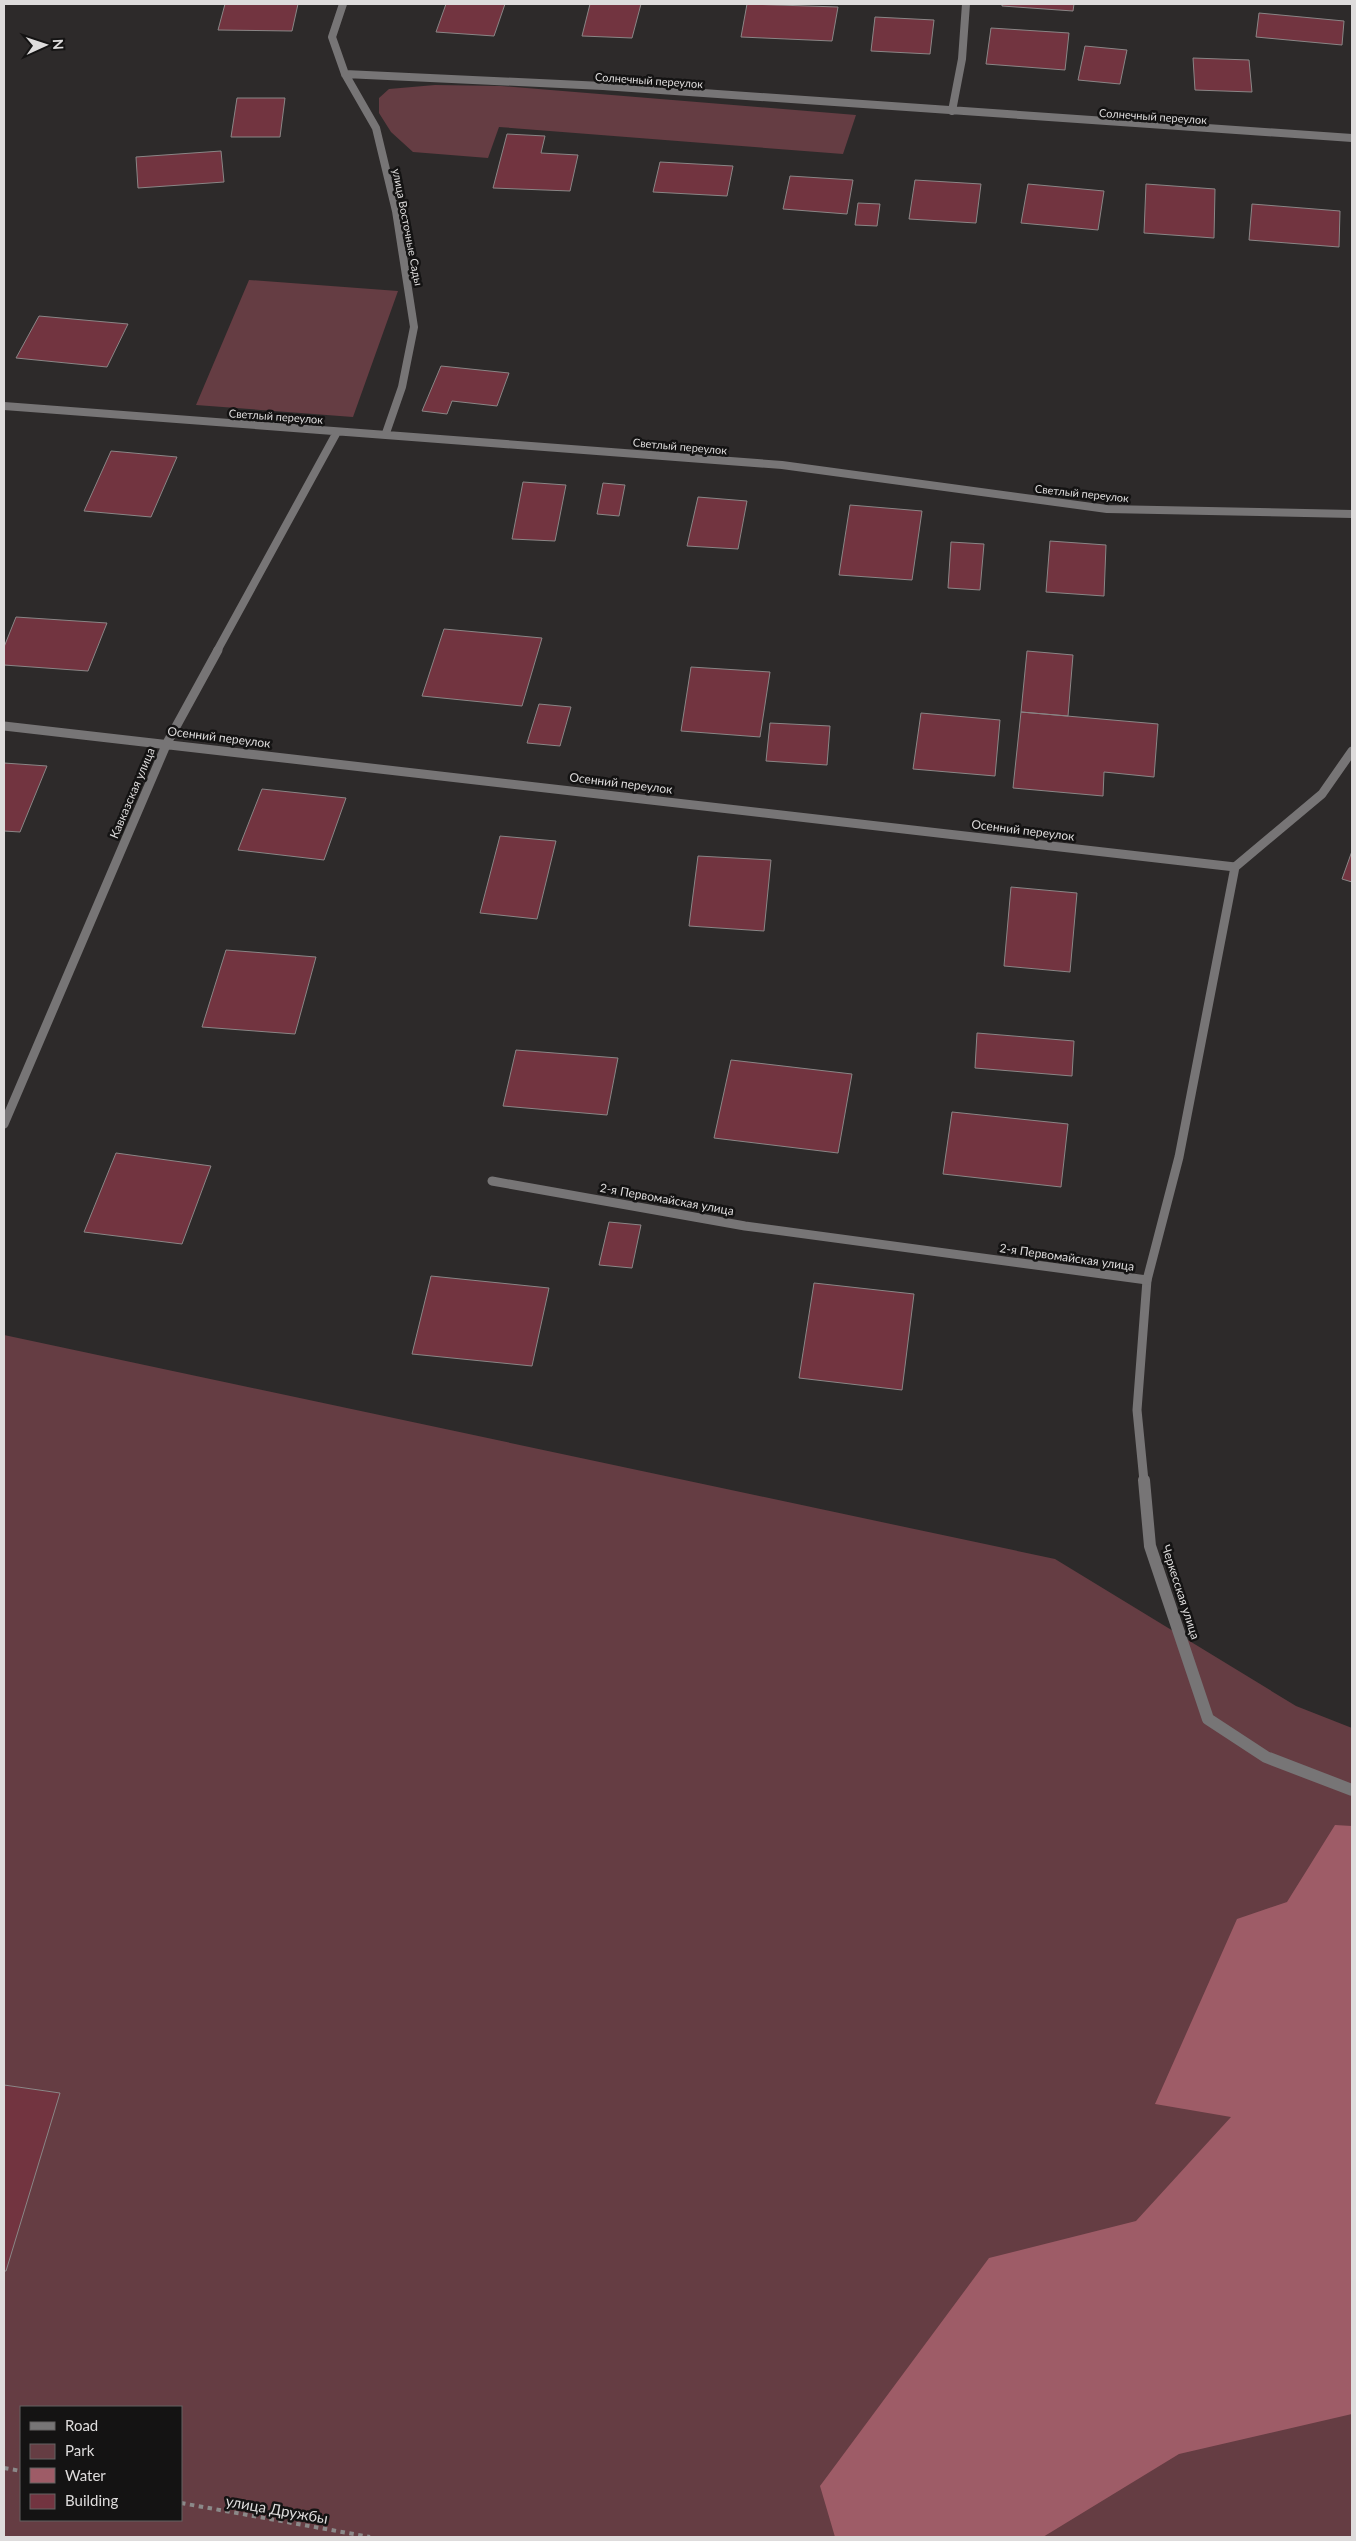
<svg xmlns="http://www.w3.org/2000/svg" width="1356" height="2541" viewBox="0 0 1356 2541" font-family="Lato,sans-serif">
<rect width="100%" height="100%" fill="#2d2a2a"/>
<path fill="#653d43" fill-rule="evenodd" d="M435,85L501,86L856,115L843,154L499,127L488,158L413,152L391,132L379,113V98L389,89Z
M249,280L398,291L353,417L196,405Z
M4,1335L1055,1559L1296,1706L1352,1728V2537H4ZM21,2407H181V2520H21Z"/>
<path fill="#9e5c67" d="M1335,1825L1352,1826V2414L1179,2454L1043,2537H835L820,2486L989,2258L1136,2221L1231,2117L1155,2104L1237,1919L1287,1902Z"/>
<path fill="#723440" stroke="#8a8686" d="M225,4H298L292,31L218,30Z
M446,4H505L494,36L436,32Z
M590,4H641L632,38L582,36Z
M747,4L838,7L832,41L741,37Z
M1002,4H1074L1073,11L1002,6Z
M1259,13L1344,21L1342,45L1256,37Z
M875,17L934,20L930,54L871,51Z
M991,28L1069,33L1065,70L986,64Z
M1085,46L1127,50L1120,84L1078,80Z
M1193,58L1249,60L1252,92L1195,90Z
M237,98H285L280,137H231Z
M507,134L545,136L541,153L578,155L570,191L493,188Z
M221,151L224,182L138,188L136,157Z
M660,162L733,166L727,196L653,192Z
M790,176L853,180L847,214L783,209Z
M915,180L981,184L976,223L909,219Z
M1028,184L1104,191L1098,230L1021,223Z
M1146,184L1215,189L1214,238L1144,233Z
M858,203L880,204L877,226L855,225Z
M1252,204L1340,211L1339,247L1249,240Z
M39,316L128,324L107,367L16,358Z
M441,366L509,373L497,406L452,401L447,414L422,411Z
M111,451L177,457L151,517L84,511Z
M523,482L566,485L555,541L512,539Z
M603,483L625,485L619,516L597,514Z
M698,497L747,501L738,549L687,546Z
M850,505L922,511L912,580L839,575Z
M1050,541L1106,545L1104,596L1046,592Z
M951,542L984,544L980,590L948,588Z
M16,617L107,623L88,671L4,665V647Z
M444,629L542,638L522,706L422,696Z
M1027,651L1073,655L1068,716L1021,712Z
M691,667L770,672L760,737L681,731Z
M539,704L571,707L560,746L527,743Z
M1021,712L1158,724L1154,777L1104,772L1103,796L1013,788Z
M921,713L1000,720L995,776L913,769Z
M770,723L830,726L827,765L766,761Z
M4,763L47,766L20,832L4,831Z
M262,789L346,798L324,860L238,850Z
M500,836L556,841L537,919L480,913Z
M1352,851V882L1342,879Z
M698,856L771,860L764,931L689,926Z
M1011,887L1077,893L1070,972L1004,966Z
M226,950L316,957L295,1034L202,1027Z
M977,1033L1074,1041L1072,1076L975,1068Z
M516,1050L618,1058L607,1115L503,1106Z
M731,1060L852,1074L838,1153L714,1138Z
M952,1112L1068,1124L1061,1187L943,1174Z
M116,1153L211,1166L182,1244L84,1232Z
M609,1222L641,1225L632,1268L599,1265Z
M431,1276L549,1288L532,1366L412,1354Z
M814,1283L914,1294L902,1390L799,1378Z
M4,2085L60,2093L6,2271H4Z"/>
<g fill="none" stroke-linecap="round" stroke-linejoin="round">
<path stroke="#8b8989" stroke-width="4" stroke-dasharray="4.5 4.5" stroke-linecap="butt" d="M4,2468L21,2471
M181,2503L370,2537"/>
<path stroke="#777576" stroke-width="9" d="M1144,1481L1137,1410L1147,1280"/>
<path stroke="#777576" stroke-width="12" d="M1144,1480L1150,1546L1208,1719L1266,1757L1352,1790"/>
<path stroke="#777576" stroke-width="8" d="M343,4L332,37L345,74L376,128L396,211L414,327L402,387L386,433
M345,74L603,86L1352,138
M952,111L962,59L966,4
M4,406L782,465L1107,509L1352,514
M217,651L337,432"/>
<path stroke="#777576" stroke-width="9" d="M4,726L1235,867
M4,1124L167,743L218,650
M492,1181L745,1226L1147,1280L1179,1157L1235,867L1322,794L1352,751"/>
</g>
<g text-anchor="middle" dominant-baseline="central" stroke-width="5" stroke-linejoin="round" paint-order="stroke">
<g font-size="11" fill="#dedcdc" stroke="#141313">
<text transform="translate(649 80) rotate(4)">Солнечный переулок</text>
<text transform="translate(1153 116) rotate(4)">Солнечный переулок</text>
<text transform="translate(408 227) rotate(79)">улица Восточные Сады</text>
<text transform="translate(276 416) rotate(4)">Светлый переулок</text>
<text transform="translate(680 446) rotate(5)">Светлый переулок</text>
<text transform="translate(1082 493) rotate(6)">Светлый переулок</text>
</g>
<g font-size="12" fill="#dedcdc" stroke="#141313">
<text transform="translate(219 737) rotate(7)">Осенний переулок</text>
<text transform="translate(621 783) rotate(7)">Осенний переулок</text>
<text transform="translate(132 793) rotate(-67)">Кавказcкая улица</text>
<text transform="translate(1023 830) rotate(7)">Осенний переулок</text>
<text transform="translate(667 1199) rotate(10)">2-я Первомайская улица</text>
<text transform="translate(1067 1257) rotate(8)">2-я Первомайская улица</text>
<text transform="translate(1181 1592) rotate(72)">Черкесская улица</text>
</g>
<g font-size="15" fill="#dedcdc" stroke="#141313">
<text transform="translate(277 2509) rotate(10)">улица Дружбы</text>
</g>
</g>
<rect width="1356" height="2541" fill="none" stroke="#dedcdc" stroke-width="10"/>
<rect x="20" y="2406" width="162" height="115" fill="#141313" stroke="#656363"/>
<rect x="30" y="2422" width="25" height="8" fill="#777576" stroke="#656363"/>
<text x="65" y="2431" font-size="15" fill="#dedcdc">Road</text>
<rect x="30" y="2444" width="25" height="15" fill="#653d43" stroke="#656363"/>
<text x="65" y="2456" font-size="15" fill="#dedcdc">Park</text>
<rect x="30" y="2468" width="25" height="15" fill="#9e5c67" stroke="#656363"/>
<text x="65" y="2481" font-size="15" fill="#dedcdc">Water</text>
<rect x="30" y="2494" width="25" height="15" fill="#723440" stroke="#656363"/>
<text x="65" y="2506" font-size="15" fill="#dedcdc">Building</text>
<g transform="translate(45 45) rotate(87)" stroke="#141313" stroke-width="4" paint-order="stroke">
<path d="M0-4L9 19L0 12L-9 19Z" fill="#dedcdc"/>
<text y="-8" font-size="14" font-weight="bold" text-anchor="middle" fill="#dedcdc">N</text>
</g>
</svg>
